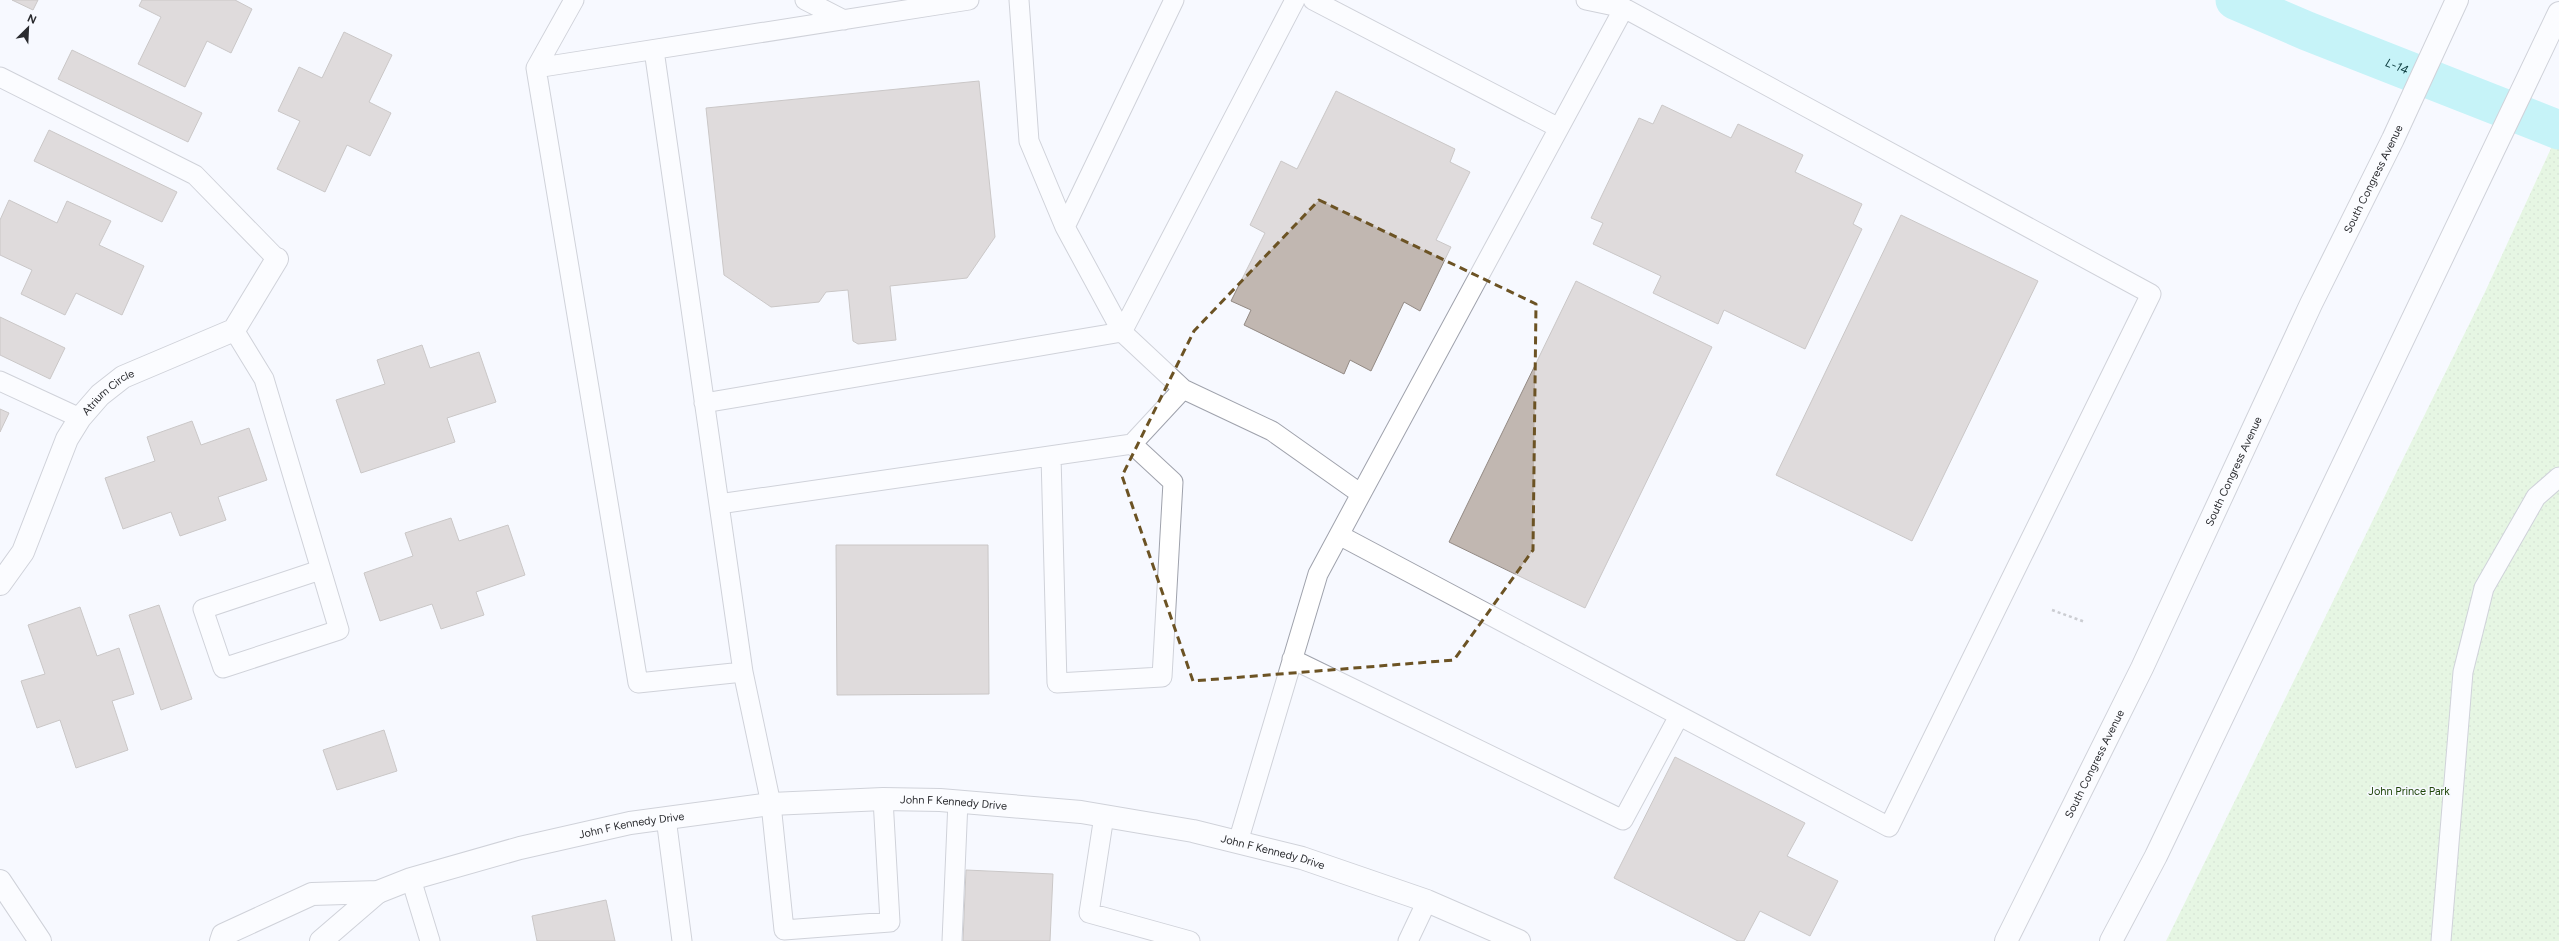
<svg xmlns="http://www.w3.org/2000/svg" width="2559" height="941" viewBox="0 0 2559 941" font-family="Figtree,sans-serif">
<defs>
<pattern id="park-dots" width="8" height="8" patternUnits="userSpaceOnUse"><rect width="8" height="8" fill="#d0f2c2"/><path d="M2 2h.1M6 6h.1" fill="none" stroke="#b3d0a7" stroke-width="1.8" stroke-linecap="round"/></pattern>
</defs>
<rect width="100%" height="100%" fill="#f7f9ff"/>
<path fill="url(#park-dots)" d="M2559,131V941H2166L2485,292Z"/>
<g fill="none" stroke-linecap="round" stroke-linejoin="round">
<path stroke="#89ebf0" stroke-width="39" id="s1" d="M2235,0L2307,31L2559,130"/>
</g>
<path fill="#c1b7b1" stroke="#938a84" d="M12,0H38L33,10Z
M142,0H235L252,9L231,53L207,41L185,87L138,64L161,17L139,6Z
M344,32L392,55L369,102L391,113L370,156L347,145L325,192L277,169L300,121L278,111L299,67L322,78Z
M72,50L202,113L188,142L58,79Z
M979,81L995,237L967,278L890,286L896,340L858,344L853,341L848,290L826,292L819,302L771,307L724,275L706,108Z
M1336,91L1455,149L1450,162L1470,172L1436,240L1451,247L1420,311L1404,302L1371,371L1350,360L1344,374L1244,325L1251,310L1231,301L1265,233L1250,225L1281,161L1297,169Z
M1662,105L1731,138L1738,124L1803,155L1795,172L1862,204L1853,224L1862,229L1805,349L1724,310L1718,324L1653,293L1661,276L1593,244L1603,223L1591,218L1639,118L1653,124Z
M49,130L177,192L162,222L34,161Z
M9,200L57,223L67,201L111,221L99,245L144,266L122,315L76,293L65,315L21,294L32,270L0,255V220Z
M1901,215L2038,281L1912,541L1776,475Z
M1576,281L1712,347L1585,608L1449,542Z
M0,317L65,348L50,379L0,355Z
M422,345L430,368L479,352L496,402L447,418L455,442L361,473L336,400L385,384L377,360Z
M0,409L9,413L0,432Z
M192,421L201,445L249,428L267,480L218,497L226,520L180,536L171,512L123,529L105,478L155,461L147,437Z
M451,518L459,541L508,525L525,575L476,592L484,615L441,629L432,604L380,621L364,573L413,556L405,533Z
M836,545H988L989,694L837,695Z
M159,605L192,699L161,710L129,615Z
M80,607L97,656L119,648L134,694L112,701L128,750L76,768L60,720L37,728L21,681L45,674L28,625Z
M384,730L397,771L337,790L323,750Z
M1675,757L1805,823L1787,856L1838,881L1810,936L1760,911L1744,941H1738L1614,878Z
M966,870L1053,874L1050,941H963Z
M606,900L615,941H537L532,916Z"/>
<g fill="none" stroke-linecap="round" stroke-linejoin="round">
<defs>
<path id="lane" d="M805,0L844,20
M1019,0L1029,141L1065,227
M1295,0L1122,332L1183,389L1272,431L1361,494
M1313,0L1559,128
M1586,0L1624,8
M654,50L743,672
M536,68L574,0
M0,77L195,175L277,259
M234,330L264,379L339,630L223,668L203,609L320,570
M0,381L80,418
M704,403L1122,332L1065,227L1174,0
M1051,456L1057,683L1162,677L1173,482L1132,444
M719,504L1132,444L1183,389
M1292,659L1623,820L1679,716
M883,799L890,922L784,930L771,804L743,672L638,683L536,68L969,0
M1104,816L1089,913L1190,941
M666,818L682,941
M1238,842L1318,574L1361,494L1624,8L2151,294L1889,827L1339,535
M411,879L430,941
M952,941L958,801
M1408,941L1427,901
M2441,941L2463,672L2484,588L2536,497L2559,477"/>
<g id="street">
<path id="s2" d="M0,584L23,552L67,439L80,418L100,395L123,377L234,330L277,259"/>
<path d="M0,881L40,941"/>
<path id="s3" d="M221,941L223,935L312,894L378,892L411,879L520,848L630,823L771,804L883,799L940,800L1081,812L1193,831L1302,858L1427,901L1519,941"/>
<path d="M321,941L378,892"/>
</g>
<g id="secondary">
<path id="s4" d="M2006,941L2142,668L2311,304L2393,139L2457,0"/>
<path d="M2111,941L2156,856L2559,13"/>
</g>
</defs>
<use href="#lane" stroke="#9fa2ac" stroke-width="21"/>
<use href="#street" stroke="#9fa2ac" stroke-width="24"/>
<use href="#secondary" stroke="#9fa2ac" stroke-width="24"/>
<path stroke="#96979c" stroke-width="2.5" stroke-dasharray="3 3" stroke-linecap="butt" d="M2052,610L2085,622"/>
<use href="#lane" stroke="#fff" stroke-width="19"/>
<use href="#street" stroke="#fff" stroke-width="22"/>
<use href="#secondary" stroke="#fff" stroke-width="22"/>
</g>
<path d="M0 0H2559V941H0ZM1319,200L1536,304L1533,550L1454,660L1193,681L1122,476L1194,331Z" fill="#f7f9ff" fill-opacity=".55" fill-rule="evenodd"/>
<path fill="none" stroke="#6c5324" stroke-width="3" stroke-dasharray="8 5" stroke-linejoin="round" d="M1319,200L1536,304L1533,550L1454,660L1193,681L1122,476L1194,331Z"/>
<g text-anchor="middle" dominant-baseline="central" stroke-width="3" stroke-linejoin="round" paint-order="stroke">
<g font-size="11" fill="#2a2b2f" stroke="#f7f9ff">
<text stroke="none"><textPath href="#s4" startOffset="846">South Congress Avenue</textPath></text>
<text stroke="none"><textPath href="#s2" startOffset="224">Atrium Circle</textPath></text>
<text stroke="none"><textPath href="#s4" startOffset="522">South Congress Avenue</textPath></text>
<text stroke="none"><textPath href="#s4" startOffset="198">South Congress Avenue</textPath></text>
<text stroke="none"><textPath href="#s3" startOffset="757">John F Kennedy Drive</textPath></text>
<text stroke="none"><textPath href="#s3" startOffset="433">John F Kennedy Drive</textPath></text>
<text stroke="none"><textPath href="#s3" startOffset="1081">John F Kennedy Drive</textPath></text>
</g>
<g font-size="11" fill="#1f4609" stroke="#f7f9ff">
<text x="2409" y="791">John Prince Park</text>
</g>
<g font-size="12" font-style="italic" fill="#09393c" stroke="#f7f9ff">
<text stroke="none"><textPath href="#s1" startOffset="175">L-14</textPath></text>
</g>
</g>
<g transform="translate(28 28) rotate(24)" stroke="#f7f9ff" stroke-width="3" paint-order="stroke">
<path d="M0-3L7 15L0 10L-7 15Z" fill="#2a2b2f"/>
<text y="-6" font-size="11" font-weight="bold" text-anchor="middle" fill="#2a2b2f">N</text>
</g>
</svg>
